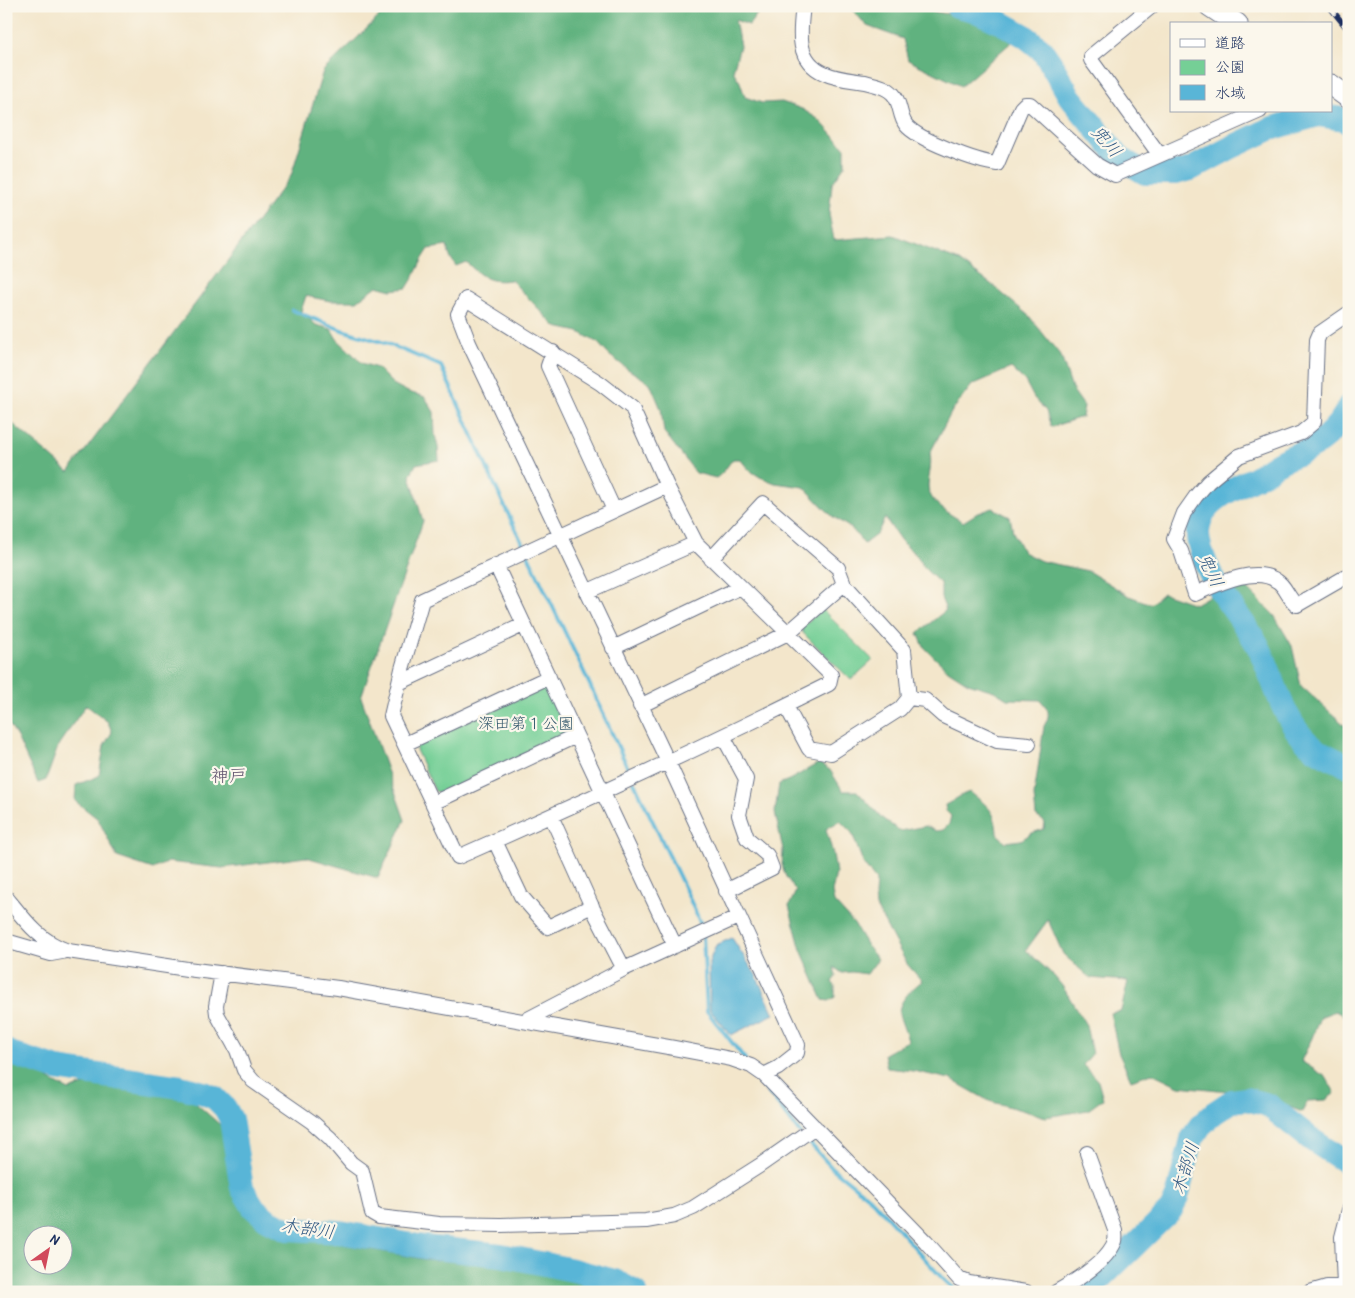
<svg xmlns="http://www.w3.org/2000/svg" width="1355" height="1298" viewBox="0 0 1355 1298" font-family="'Patrick Hand','Klee One',sans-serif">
<rect width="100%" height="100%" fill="#fbf7ec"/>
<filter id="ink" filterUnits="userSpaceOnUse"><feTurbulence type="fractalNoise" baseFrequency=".02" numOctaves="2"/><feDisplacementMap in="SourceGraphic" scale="10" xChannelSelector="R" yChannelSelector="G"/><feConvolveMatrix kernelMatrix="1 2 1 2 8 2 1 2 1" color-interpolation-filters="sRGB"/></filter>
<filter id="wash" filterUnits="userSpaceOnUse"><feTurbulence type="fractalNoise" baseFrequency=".0096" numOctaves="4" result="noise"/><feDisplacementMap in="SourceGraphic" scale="20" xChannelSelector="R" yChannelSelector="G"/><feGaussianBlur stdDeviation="1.12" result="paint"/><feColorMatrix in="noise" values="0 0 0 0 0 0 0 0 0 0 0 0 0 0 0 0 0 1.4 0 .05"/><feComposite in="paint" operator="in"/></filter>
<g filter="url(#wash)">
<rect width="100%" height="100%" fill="#f3e6cb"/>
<path fill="#75cf96" stroke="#487f7a" d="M822,609L873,660L851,680L803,633L802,627Z
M541,686L547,690L565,730V735L441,793L435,791L416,750L417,744Z"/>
<path fill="#60b27f" stroke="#3e706e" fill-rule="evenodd" d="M390,6H756L757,14L749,25L735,20L740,46L733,71L740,82L745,97L762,103L782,102L802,109L818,119L845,148V165L832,184L829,214L834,240L893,235L959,261L991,284L1029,316L1061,356L1072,389L1084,406L1082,417L1051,427L1046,411L1034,398L1025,381L1011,368L972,385L952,411L930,453C932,465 929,474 928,485C928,503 950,514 963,522L976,514L993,508L1010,517L1013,532L1023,552L1041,561L1088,571L1129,596L1151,604L1163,593L1195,604L1230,584L1248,589L1274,615L1292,646L1301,686L1349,729V1018L1335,1011L1320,1017L1312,1038L1301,1061L1326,1077L1335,1093L1326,1100L1308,1101L1302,1112L1258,1094L1179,1086L1152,1073L1131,1080L1119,1054L1110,1013L1121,1011L1128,981L1090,978L1063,954L1048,920L1026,950L1054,976L1063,987L1086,1025L1092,1054L1083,1065L1098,1081L1103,1099L1088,1110L1046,1117L989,1101L950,1079L913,1071L887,1068L884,1054L908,1041C907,1036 899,1016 899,1014C898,1001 913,988 922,981L907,964L876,907L875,896L876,880L864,865L852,833L840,821L826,829L833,854L836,873L832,892L834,902L854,924L869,949L878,959L867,974L852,972L842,973L834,967L836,976L832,982L835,986V997L829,1001L823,1000L801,950L789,906L796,891L786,877L782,866L783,850L775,812L779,784C794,779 805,770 819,763L830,770L843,791H857L883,819L900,831L926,826L936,831L943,830L949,824L951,816L946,811L945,805C954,801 961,794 970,792C987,806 996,810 997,834L1006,842L1021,840L1032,833L1044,829L1045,822L1036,816L1034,796L1044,726C1051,714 1049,709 1040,700L1007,699L994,691L968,683L948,670L935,658L924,647L918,633L946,610L941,598V584L924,568L917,556L901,541L885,518L877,534L864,544L852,529L832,516L804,487L775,483L760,477L749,470L740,459H733C727,466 724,473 716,478L696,473L664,432L661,409L650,383L629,370L609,355L598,343L579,332L556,327L511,280C488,283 482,277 466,262L456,266L450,257L447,246L429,249C420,261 416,275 407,288L392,290L377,286L357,301H330L306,296L301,311L316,325L331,329L337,339L362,363L377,368L393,384L408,392L425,397L434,412L435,435L438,447L439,460L416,464L410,476L423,521L361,697L405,820L378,878L306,857L222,868L168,862L153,869L117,857L98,819L75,801L76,785L99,776L104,746L112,732L108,722L86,705L59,744L46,780L38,783L17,737L6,720V418L69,472L291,176L323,71Z
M849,6H928L930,11L971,18L992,25L1014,40L961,86L908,60L903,39L867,26Z
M6,1054L28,1063L50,1080L69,1090L105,1078L182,1091L226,1130L243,1149V1180L249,1210L262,1225L281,1237L332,1242L423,1259L495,1265L561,1278L605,1292H6ZM32,1236H62V1266H32Z"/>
<path fill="#59b5d7" stroke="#3a729a" d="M732,938L756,975L774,1014L731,1035L710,1010L709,962L716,945Z"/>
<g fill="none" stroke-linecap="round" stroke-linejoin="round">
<path stroke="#59b5d7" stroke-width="4" d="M292,310L342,330L388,344L441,366L502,501L583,670L631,775
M634,782L687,893L703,929
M703,936L707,1011L745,1059
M755,1075L800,1133
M805,1138L832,1168L873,1201L942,1278L958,1292"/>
<path stroke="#59b5d7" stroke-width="24" d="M957,6L974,10L1000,22L1025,36L1041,49L1050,62L1070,97L1120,158L1145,173H1176L1191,169L1230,148L1270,129L1318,115L1343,119L1349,123
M1349,406C1342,423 1324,441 1308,449C1300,454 1291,456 1284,460C1275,464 1267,471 1258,476C1227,492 1186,507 1201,550C1212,587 1238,612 1257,644C1274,676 1281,719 1309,744C1320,754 1336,760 1349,766
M6,1051C22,1059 40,1062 57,1069L181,1087L204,1093L215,1098L225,1108L231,1119L242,1188L254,1208L268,1220L287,1229L340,1232L424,1247L501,1255L573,1270L615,1281L635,1292
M1085,1292L1091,1288L1171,1210L1177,1197L1192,1139L1200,1126L1214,1113L1232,1101L1246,1099L1268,1105L1312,1140L1349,1164"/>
</g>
</g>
<g filter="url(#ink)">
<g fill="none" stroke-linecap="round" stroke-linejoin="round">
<defs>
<path id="minor" d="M803,6C800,31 795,60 824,73C836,79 852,80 865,82C875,85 886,86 893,94C901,102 899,116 906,125C918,140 978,162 997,164L1021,108L1025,104H1030L1097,165L1115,175L1260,111
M1152,6L1091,56V60L1159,154
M1349,313L1320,333L1317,340L1314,422L1301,433L1239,456L1208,482L1196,496L1184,513L1174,539L1181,551L1195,594C1216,585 1255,565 1277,581C1286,586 1288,599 1297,605L1349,575
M553,352L548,366L614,510
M667,486L422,600L402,669L391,716L458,857C583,802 707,745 829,684L831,675L696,543L667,486L632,408L600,383L466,299L458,314L469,343L668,762L798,1045L797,1053L778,1068L764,1075
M711,559L763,503L838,568L844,584L904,650L909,698L900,709L831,753L809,749L786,706
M496,565L675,946
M586,592L696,543
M613,648L741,587
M399,683L523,625
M909,698L925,700L943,716L997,741L1029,744
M640,706L788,633L844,584
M723,736L746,779L739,815L747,838L767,855L772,868L726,891
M405,744L549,677
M433,803L576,736
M551,816L593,909L624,969
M495,841L521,896L548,927L592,906
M6,897C24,919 40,942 68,951L187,969L338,988L674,1048L731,1059L751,1066L764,1075L926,1242L959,1279L969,1283L1026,1292
M6,941L51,954L62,952
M222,973L216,1006L217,1014L237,1050L244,1070L253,1081L312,1122L330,1138L351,1163L362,1171L372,1213L379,1217L439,1224L501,1225L646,1221L674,1216L693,1208L759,1166L815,1127
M524,1021L624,969L738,917
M1344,1286L1342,1237L1349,1210
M1056,1292C1074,1282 1107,1262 1115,1241C1116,1238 1115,1234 1115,1230L1087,1153
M1310,1292L1327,1287H1349"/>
<path id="highway" d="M1210,6L1237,24
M1331,85L1349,98"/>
</defs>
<use href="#minor" stroke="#676f84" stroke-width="16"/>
<use href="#highway" stroke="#676f84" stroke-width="23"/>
<use href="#minor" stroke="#fff" stroke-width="14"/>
<use href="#highway" stroke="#fff" stroke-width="21"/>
<defs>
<path id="rail" d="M1329,6L1349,31"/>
</defs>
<use href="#rail" stroke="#1b2f5e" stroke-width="5.5"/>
<use href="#rail" stroke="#fbf7ec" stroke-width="4" stroke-dasharray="11" stroke-linecap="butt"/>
</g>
</g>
<g text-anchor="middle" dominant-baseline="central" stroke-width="4.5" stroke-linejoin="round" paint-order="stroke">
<g font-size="16" fill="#32576c" stroke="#fbf7ec">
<text x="526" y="723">深田第１公園</text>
</g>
<g font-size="18" font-style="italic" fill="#2e5782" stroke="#fbf7ec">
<text transform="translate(1107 141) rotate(49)">兜川</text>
<text transform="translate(1211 570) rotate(64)">兜川</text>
<text transform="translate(1185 1168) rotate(-73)">木部川</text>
<text transform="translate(308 1228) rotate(8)">木部川</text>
</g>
<g font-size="18" fill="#5f526d" stroke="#fbf7ec">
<text x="229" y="775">神戸</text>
</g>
</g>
<rect width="1355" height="1298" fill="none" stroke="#fbf7ec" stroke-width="25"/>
<rect x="1170" y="22" width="162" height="90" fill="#fbf7ec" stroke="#a1a7b3"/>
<rect x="1180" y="39" width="25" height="8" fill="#ffffff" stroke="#a1a7b3"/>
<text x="1215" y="48" font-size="15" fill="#1b2f5e">道路</text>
<rect x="1180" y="60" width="25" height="15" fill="#75cf96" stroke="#a1a7b3"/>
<text x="1215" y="72" font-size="15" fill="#1b2f5e">公園</text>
<rect x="1180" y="85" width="25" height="15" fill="#59b5d7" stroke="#a1a7b3"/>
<text x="1215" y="98" font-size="15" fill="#1b2f5e">水域</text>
<g transform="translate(48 1250) rotate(33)"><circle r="24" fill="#fbf7ec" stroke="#a1a7b3"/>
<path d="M0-4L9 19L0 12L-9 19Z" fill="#d1495b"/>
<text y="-8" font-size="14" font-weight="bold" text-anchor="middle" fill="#1b2f5e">N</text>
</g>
</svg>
